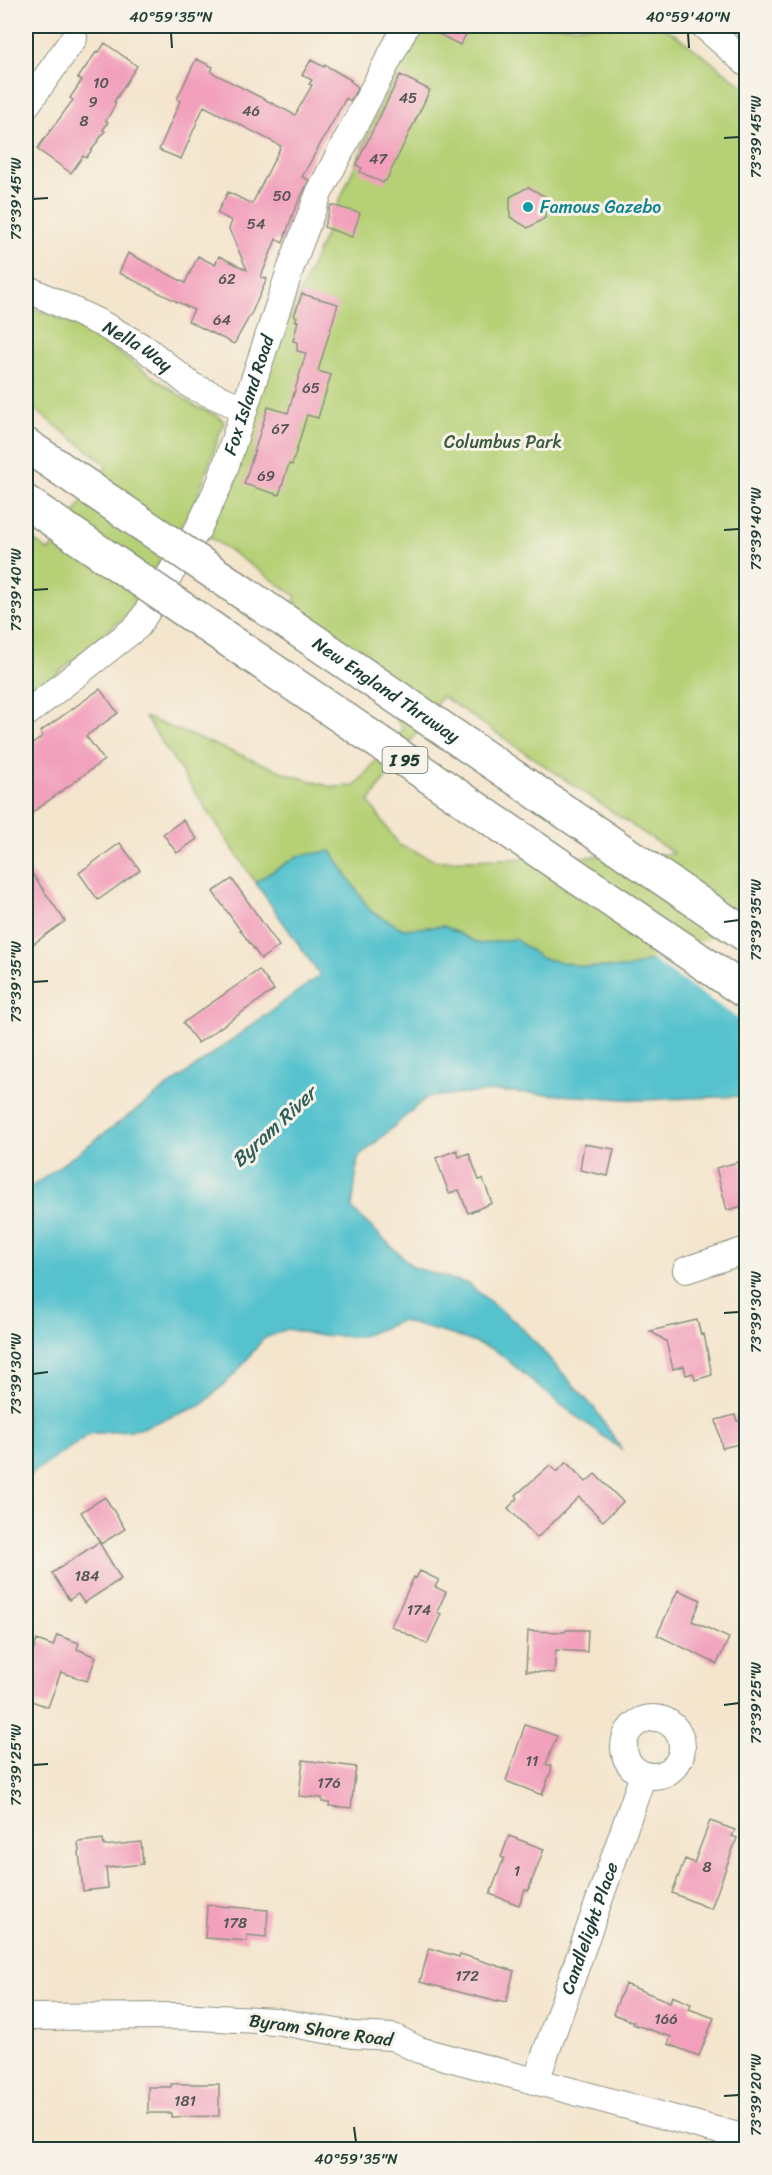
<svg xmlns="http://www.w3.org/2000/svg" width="772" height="2175" viewBox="0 0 772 2175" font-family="Sriracha,sans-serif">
<rect width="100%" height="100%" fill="#f7f3e8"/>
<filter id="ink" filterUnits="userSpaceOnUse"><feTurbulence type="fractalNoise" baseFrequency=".0167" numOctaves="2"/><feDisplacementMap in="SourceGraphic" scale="12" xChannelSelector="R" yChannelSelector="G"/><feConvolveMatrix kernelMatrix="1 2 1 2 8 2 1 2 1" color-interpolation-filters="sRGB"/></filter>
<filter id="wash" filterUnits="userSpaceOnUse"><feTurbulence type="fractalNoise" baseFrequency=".008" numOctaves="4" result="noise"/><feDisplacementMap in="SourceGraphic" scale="24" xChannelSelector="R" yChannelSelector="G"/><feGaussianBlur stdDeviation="1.35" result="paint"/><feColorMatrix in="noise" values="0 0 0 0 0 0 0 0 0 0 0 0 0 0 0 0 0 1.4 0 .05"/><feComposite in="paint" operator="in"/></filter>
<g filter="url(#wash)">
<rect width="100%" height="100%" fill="#f4e5cd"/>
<path fill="#b5d075" stroke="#6a8654" stroke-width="1.5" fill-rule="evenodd" d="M415,26H659L672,32L746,88V930L628,968L585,967L541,958L515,939L479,944L444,926L403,929L370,911L331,851L298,856L255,882L145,717L291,775L332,787L355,786L403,728L294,601L296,596L198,529ZM442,696L673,853V854L437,861L399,845L369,802Z
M26,304L86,330L195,406L218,416L224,422L196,501L130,612L32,695L26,684V535L49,551L107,465L26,403Z"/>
<path fill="#56c2ce" stroke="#3a8081" stroke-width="1.5" d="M331,851L370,911L403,929L444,926L479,944L515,939L541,958L585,967L628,968L746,930V1096L642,1100L495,1091L427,1097L358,1158L352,1209L413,1267L468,1284L520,1326L595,1409L622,1450L560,1404L495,1350L456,1336L401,1321L359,1337L316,1335L287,1329L263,1339L237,1372L202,1405L139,1429L90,1434L34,1472L26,1481V1191L320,975L255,882L298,856Z"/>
<path fill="#f4e5cd" d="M746,927V1024L649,958Z"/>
<g id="blocks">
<path fill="#f2a0bc" d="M423,26H471L460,45Z
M105,43L137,66L114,102L116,103L106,121L108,122L103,130L105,131L86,158L83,156L71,173L37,149L73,100L70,98L82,80L78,78L97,51L99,52Z
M196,59L213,67L211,72L295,115L312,85L309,84L312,80L302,75L311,60L324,67L325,65L351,80L350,81L358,87L350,101L346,98L302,177L309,180L293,213L283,243L276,239L261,277L267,279L252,312L234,344L188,321L194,310L119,273L128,253L185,283L198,256L215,265L219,256L247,270L229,229L232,221L217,213L228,192L252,204L281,146L204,106L181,159L159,150L180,101L177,99Z
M400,75L430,90L386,181H384L383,183L360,172L362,168L356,165Z
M528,187L546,197L545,218L528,228L510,217V197Z
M331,205L360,213L352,237L324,227Z
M302,294L338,304L318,371L331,375L318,418L307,415L292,465L289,464L279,495L244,484L268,407L288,413L306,353L297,351V342L293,341L298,321H295L297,317L294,316Z
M100,689L118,713L86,736L104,760L26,817V749L43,736L40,732Z
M183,820L197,839L177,853L163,834Z
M120,843L140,870L98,900L79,873Z
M26,865L65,921L26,949Z
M232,879L279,946L261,959L213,892Z
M259,970L274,990L198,1043L183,1023Z
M584,1144L614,1149L608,1176L580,1170Z
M457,1150L459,1157L469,1153L479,1180L483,1179L492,1203L468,1213L459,1190L449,1193L436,1158Z
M742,1161L747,1179V1205L727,1210L716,1168Z
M697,1320L701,1335L704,1334L712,1375L695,1380L693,1373L686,1375L684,1366L673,1369L666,1341L650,1331Z
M735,1415L737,1421L747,1419V1442L722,1448L716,1420Z
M566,1462L586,1482L595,1474L623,1502L603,1521L579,1497L537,1538L508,1508L518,1498L516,1495L550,1465L557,1472Z
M105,1497L125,1529L101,1544L81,1512Z
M99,1542L121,1579L84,1603L78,1594L69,1600L52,1573Z
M420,1571L439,1580L435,1587L446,1592L437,1612L441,1614L427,1644L391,1626L414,1577L416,1578Z
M678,1590L701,1600L692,1621L729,1638L717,1664L657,1635Z
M566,1630H588L587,1652L556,1650L554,1673L526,1671L528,1631L565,1632Z
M57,1635L79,1643L77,1649L96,1657L87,1681L61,1672L48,1707L26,1699V1670L37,1640L53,1646Z
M525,1725L557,1736L546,1764L551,1766V1771L542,1795L506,1781Z
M303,1760L356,1767L351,1808L329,1806L330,1803L322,1802V1798L299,1796Z
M710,1821L735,1830L732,1836L737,1838L711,1909L672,1893L685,1859L694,1863Z
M509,1836L544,1849L528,1891L525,1890L519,1905L490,1894L504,1858L501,1857Z
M103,1839L104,1846L141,1842L143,1864L106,1868L108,1888L83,1891L78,1842Z
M207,1905L268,1910L266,1937L247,1935V1941L205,1938Z
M429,1948L459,1957L460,1954L514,1971L506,2002L498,2000V2002L420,1982Z
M625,1984L670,2002L672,1996L691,2004L689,2009L714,2018L699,2056L668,2044L671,2037L633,2024L634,2022L613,2014Z
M171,2084H219V2116L171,2117V2113H148V2087H171Z"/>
</g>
</g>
<g filter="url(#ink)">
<use href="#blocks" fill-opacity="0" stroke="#8a9180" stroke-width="1.5"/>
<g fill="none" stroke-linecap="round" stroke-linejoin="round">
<defs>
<g id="minor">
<path d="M704,26L746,63"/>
<path d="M26,106L74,38"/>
<path id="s1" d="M26,288L102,324L146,349L192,386L245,409"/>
<path id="s2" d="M26,714L138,626L198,529L220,483L291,267L319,193L406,26"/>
<path d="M686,1270L746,1250"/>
<circle cx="653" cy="1747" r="29"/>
<path d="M26,2017L177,2016L276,2021L353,2035L393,2037L419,2050L746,2138"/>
<path id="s3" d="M536,2081L643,1775"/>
</g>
<path id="highway" d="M26,445L91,489
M26,502L64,528"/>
</defs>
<use href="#minor" stroke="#8a9180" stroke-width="28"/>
<use href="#highway" stroke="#8a9180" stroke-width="36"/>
<use href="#minor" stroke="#fff" stroke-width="26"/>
<use href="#highway" stroke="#fff" stroke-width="33"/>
<defs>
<g id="highway-bridge">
<path id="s4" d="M91,489L746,935"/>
<path d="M64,528L746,992"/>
</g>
</defs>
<use href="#highway-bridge" stroke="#8a9180" stroke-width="36" stroke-linecap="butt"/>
<use href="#highway-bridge" stroke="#fff" stroke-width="33"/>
</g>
</g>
<path fill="none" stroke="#1f3d34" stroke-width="2" d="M171,33L172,48M688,33L689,48M724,138L739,137M33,199L48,198M724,530L739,529M33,590L48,589M724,922L739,920M33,982L48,981M724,1313L739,1312M33,1374L48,1372M724,1705L739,1703M33,1765L48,1764M724,2096L739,2095M354,2127L356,2142"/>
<circle fill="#0f9aa8" stroke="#f7f3e8" stroke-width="2" cx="528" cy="207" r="6"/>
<g text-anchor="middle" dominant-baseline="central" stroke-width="6" stroke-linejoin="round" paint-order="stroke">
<g font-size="15" fill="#545656">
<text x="101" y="83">10</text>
<text x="408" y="98">45</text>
<text x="93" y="102">9</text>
<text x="251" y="111">46</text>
<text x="84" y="121">8</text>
<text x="378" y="159">47</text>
<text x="282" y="196">50</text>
<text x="256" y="224">54</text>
<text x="227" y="279">62</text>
<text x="222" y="320">64</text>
<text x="311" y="388">65</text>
<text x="280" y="429">67</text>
<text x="266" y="476">69</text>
<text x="87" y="1576">184</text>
<text x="419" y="1610">174</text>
<text x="532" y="1761">11</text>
<text x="329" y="1783">176</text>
<text x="707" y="1867">8</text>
<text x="517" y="1871">1</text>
<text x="235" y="1923">178</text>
<text x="467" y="1976">172</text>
<text x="666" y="2019">166</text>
<text x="185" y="2101">181</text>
</g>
<rect fill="#f7f3e8" stroke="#60746a" stroke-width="1.5" x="382.5" y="747" width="45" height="26" rx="4.5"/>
<g font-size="16" font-weight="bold" fill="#1f3d34">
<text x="405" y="760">I 95</text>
</g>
<g font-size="18" fill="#0d838f" stroke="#f7f3e8" text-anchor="start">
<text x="540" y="207">Famous Gazebo</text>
</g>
<g font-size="18" fill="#1f3d34" stroke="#f7f3e8">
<text stroke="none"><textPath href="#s1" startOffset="126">Nella Way</textPath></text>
<text stroke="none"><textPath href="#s2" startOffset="400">Fox Island Road</textPath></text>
<text stroke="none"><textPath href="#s4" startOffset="357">New England Thruway</textPath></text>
<text stroke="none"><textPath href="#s3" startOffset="162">Candlelight Place</textPath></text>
<text transform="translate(321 2030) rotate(8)">Byram Shore Road</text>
</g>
<g font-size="18" fill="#3d5a41" stroke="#f7f3e8">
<text x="503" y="442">Columbus Park</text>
</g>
<g font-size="20" font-style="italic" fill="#2d5e5a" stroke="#f7f3e8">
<text transform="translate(274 1127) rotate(-43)">Byram River</text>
</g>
</g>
<rect width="772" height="2175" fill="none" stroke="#f7f3e8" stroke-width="66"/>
<rect x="33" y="33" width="706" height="2109" fill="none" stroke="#1f3d34" stroke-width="2"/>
<g font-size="15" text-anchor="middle" fill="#1f3d34">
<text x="171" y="22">40°59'35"N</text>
<text x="688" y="22">40°59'40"N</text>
<text transform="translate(756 137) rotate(-90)" y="5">73°39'45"W</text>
<text transform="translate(16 199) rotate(-90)" y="5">73°39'45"W</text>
<text transform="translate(756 529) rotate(-90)" y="5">73°39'40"W</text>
<text transform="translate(16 590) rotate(-90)" y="5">73°39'40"W</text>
<text transform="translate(756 920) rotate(-90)" y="5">73°39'35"W</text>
<text transform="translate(16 982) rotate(-90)" y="5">73°39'35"W</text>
<text transform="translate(756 1312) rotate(-90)" y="5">73°39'30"W</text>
<text transform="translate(16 1374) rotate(-90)" y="5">73°39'30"W</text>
<text transform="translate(756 1703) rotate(-90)" y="5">73°39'25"W</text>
<text transform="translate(16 1765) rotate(-90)" y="5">73°39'25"W</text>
<text transform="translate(756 2095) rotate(-90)" y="5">73°39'20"W</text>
<text x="356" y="2164">40°59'35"N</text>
</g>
</svg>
